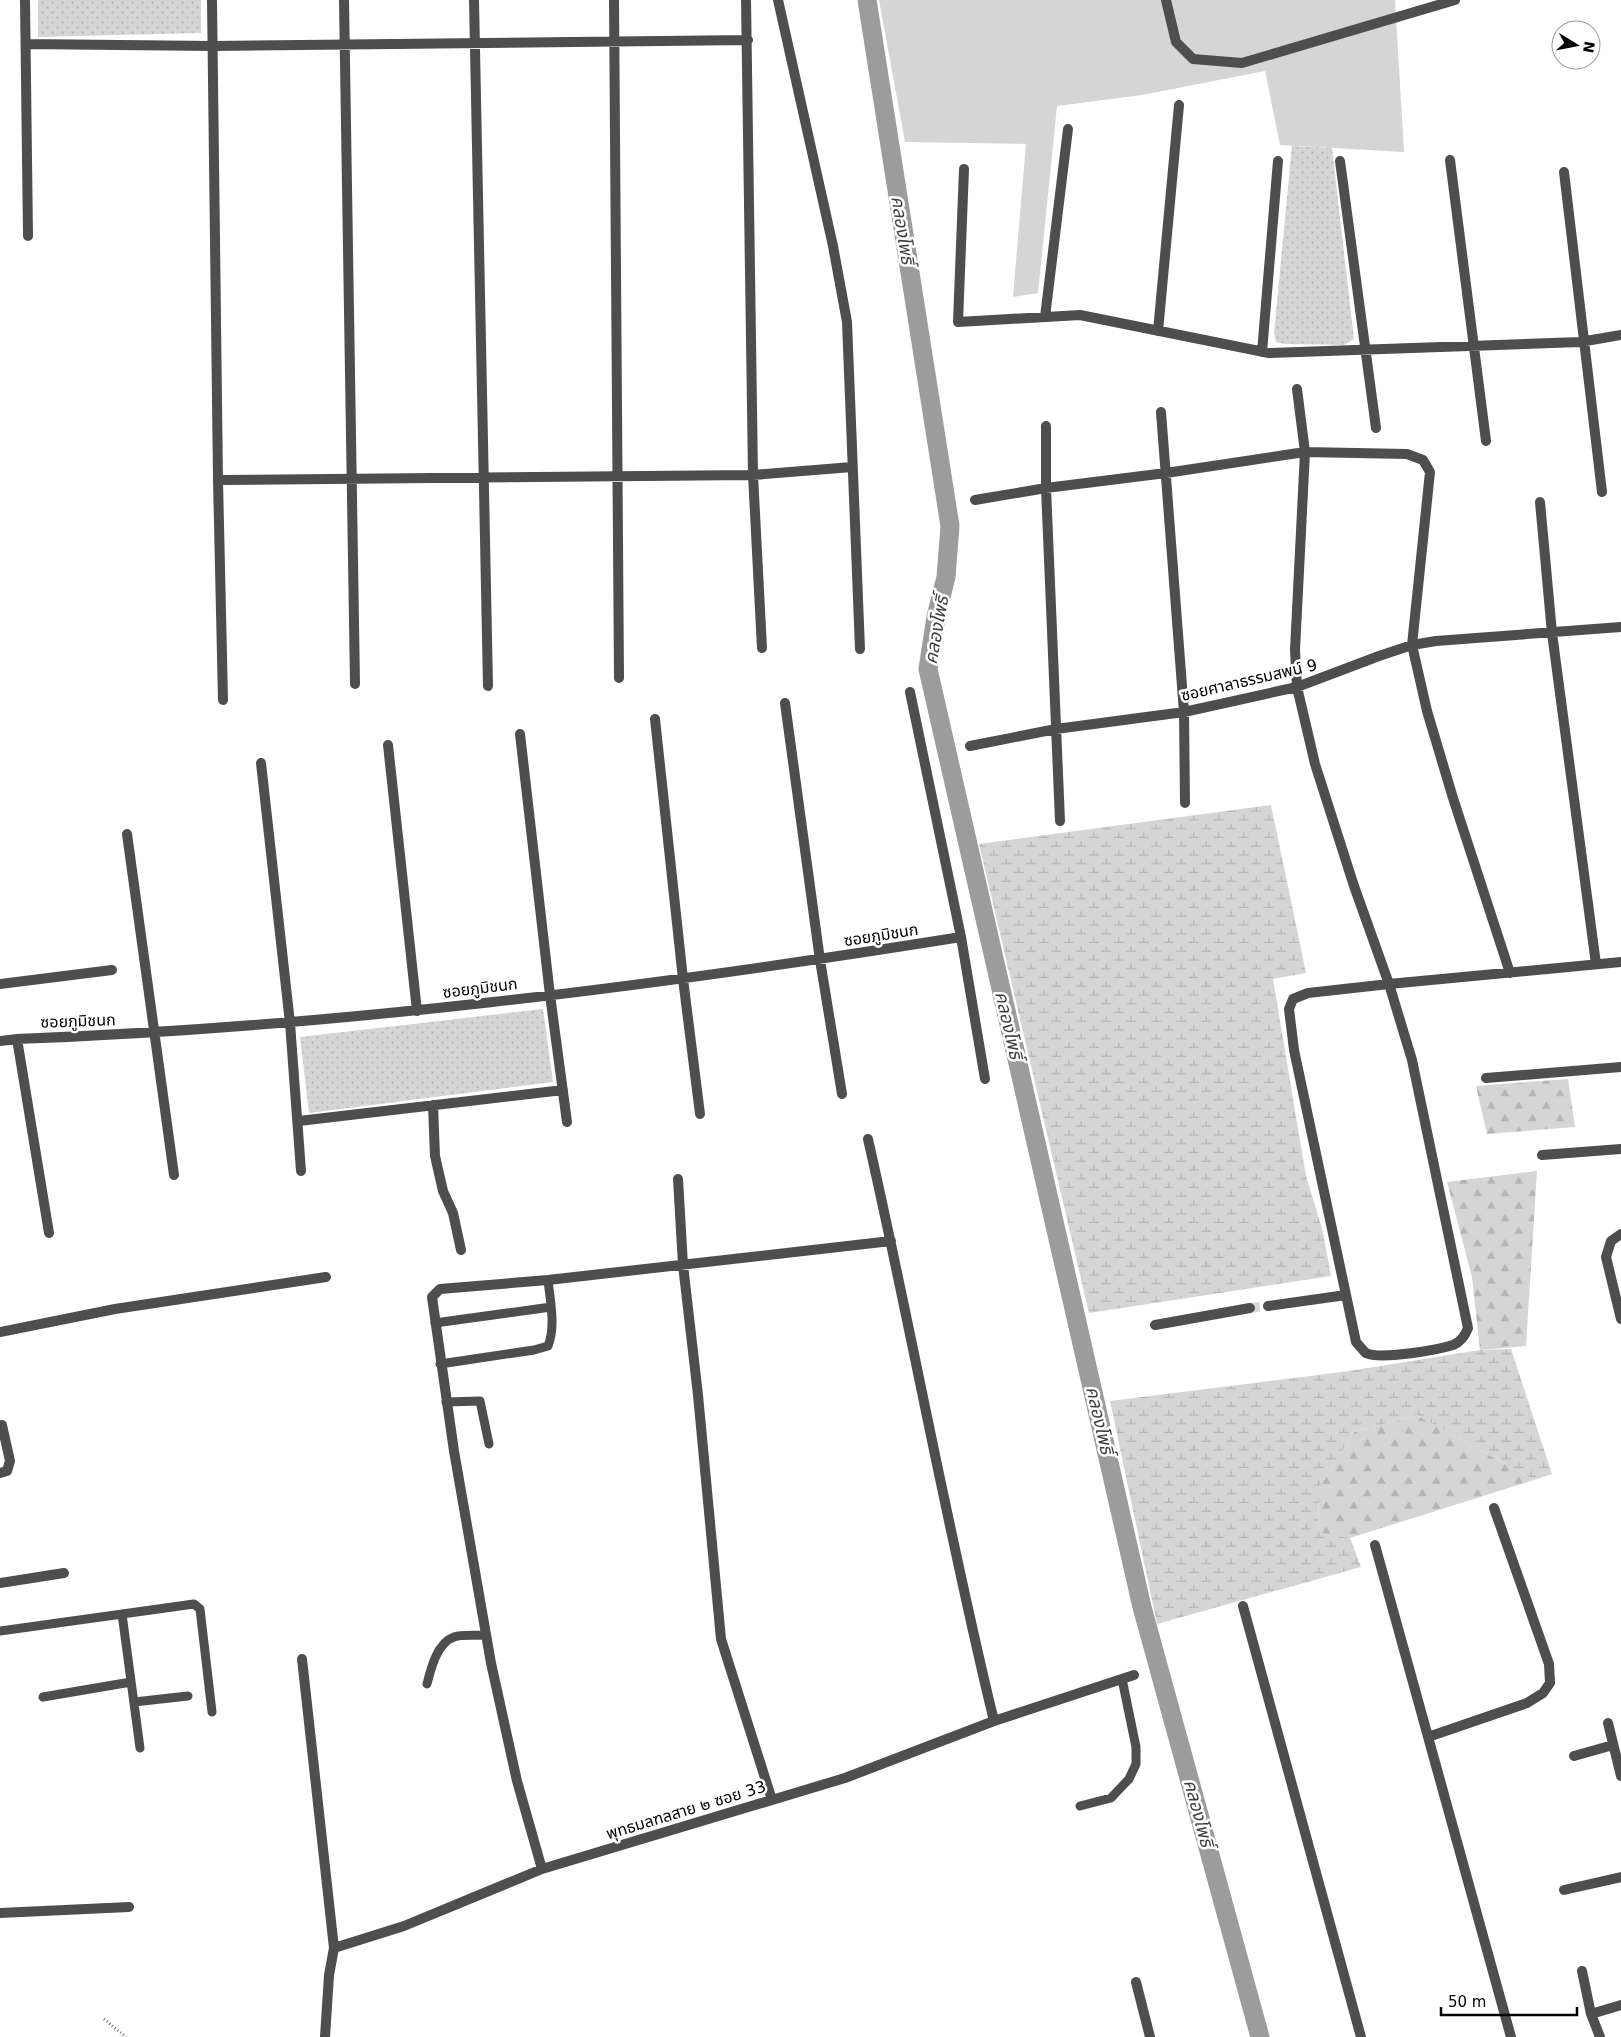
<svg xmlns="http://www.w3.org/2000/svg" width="1621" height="2037" viewBox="0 0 1621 2037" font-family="'DejaVu Sans','Noto Sans Thai',sans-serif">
<defs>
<pattern id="forest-firs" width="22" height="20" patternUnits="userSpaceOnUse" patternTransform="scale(1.25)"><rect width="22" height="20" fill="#d5d5d5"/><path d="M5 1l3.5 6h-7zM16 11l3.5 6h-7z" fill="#b5b5b5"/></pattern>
<pattern id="wetland-marsh" width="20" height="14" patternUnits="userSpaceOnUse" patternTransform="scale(1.25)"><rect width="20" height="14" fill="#d5d5d5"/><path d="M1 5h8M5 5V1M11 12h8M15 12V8" fill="none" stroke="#b5b5b5"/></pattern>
<pattern id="park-dots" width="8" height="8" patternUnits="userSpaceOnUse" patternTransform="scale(1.25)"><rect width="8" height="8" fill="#d5d5d5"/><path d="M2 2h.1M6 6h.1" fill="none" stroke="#b5b5b5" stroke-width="1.8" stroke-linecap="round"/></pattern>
</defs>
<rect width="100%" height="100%" fill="#fff"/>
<path fill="#d5d5d5" d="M879,0H1395L1404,152L1280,145L1265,71L1142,95L1057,106L1038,293L1013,297L1026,144L905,142Z"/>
<path fill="url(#forest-firs)" d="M1568,1079L1575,1127L1487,1134L1476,1086Z
M1537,1171L1526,1346L1480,1350L1472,1277L1447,1182Z
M1417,1415L1534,1480L1350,1538L1318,1533L1319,1488L1354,1432Z"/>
<path fill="url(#wetland-marsh)" d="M1271,805L1306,973L1273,979L1306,1176L1323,1232L1331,1276L1089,1313L979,844Z
M1511,1349L1552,1474L1534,1480L1417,1415L1354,1432L1319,1488L1318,1532L1350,1538L1361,1567L1157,1624L1110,1401L1349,1371L1480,1350Z"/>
<path fill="url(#park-dots)" d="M38,0H201V33L38,37Z
M1292,146L1332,148L1354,339L1344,345L1285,344L1276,342L1274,333Z
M543,1009L553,1082L309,1113L300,1037Z"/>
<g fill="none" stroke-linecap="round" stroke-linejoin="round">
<path stroke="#9c9c9c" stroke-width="19" d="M867,0L950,526L946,577L936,617L928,669L1142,1607L1260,2037"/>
<path stroke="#d9d9d9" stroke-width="10" stroke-dasharray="10 5" stroke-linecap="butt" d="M1250,1308L1268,1306"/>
<path stroke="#707070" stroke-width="3" stroke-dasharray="1 2.5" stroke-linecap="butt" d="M104,2019L126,2037"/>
<path stroke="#4e4e4e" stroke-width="9" d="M435,1323L551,1307
M440,1364L534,1350L548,1346C556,1326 550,1300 548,1280
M446,1402L480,1401L489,1444
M122,1614L140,1748
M0,1631L194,1604L200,1609L212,1712
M427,1684C431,1668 437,1643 454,1637C463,1634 476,1636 486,1635
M43,1697L131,1682
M134,1702L188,1696
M1080,1806L1111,1798L1129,1779L1136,1764V1747L1122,1679"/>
<path stroke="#4e4e4e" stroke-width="10" d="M25,0L28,236
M212,0L218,480L223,700
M344,0L355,684
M474,0L488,686
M614,0L619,678
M746,0L753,475L762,648
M778,0L833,246L847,322L860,649
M1166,0L1176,42L1193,59L1242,63L1455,0
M26,44L213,46L748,40
M1450,160L1486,441
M1340,161L1376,428
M964,169L958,322L1080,315L1269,353L1580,342L1621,335
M1564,172L1602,492
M1045,317L1068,129
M1158,331L1179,105
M1262,352L1278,161
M1297,389L1305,452L1295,650L1297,687L1315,764L1354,886L1389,984L1412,1060L1468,1328C1465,1336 1461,1342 1453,1345C1437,1350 1380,1360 1366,1353C1363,1351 1359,1345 1356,1342L1294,1050L1289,1009L1293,999L1308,993L1389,984L1621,962
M1161,412L1184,712L1185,803
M1046,426V488L1060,821
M218,480L753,475L852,467
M975,500L1046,488L1166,473L1305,452L1407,454L1423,460L1430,472L1412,645L1427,711L1453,798L1510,973
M1540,502L1552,633L1596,964
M910,692L961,937L985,1079
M785,703L820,960L842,1094
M655,719L683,979L700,1114
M520,734L550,995L567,1122
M388,745L417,1011
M970,746L1056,729L1184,712L1297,687L1379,656L1412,645L1436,641L1621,627
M261,763L290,1023L301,1171
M127,834L174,1175
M0,984L112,970
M17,1039L49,1233
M0,1041L17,1039C334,1027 648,987 961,937
M1486,1078L1621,1067
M433,1105L435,1156L443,1191L453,1213L461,1250
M299,1121L563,1090
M868,1139C912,1333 947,1528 994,1721
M1542,1155L1621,1149
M678,1179L683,1265L698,1395L721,1639L772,1800
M1621,1234L1611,1241L1606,1257L1621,1319
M1268,1306L1346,1295
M1155,1325L1250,1308
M0,1332L115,1309L326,1277
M0,1473L7,1471L10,1461L2,1425
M1375,1545L1511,2037
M0,1583L64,1573
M1243,1606L1361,2037
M302,1659L334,1948
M1608,1723L1621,1776
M1428,1737L1527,1703L1543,1693L1550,1683L1549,1664L1494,1508
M1574,1756L1613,1745
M542,1869L517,1781L491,1663L454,1451L432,1297L440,1289L548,1280L891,1241
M1564,1890L1621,1877
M0,1913L129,1907
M1582,1971L1591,2014L1600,2037
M1136,1982L1150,2037
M1591,2014L1621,2005
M325,2037L329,1975L334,1948L404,1926L542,1869L845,1778L994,1721L1134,1675"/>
</g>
<g text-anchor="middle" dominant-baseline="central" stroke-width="5" stroke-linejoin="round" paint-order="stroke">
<g font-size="16" fill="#000" stroke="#fff">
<text transform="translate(1249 680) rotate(-13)">ซอยศาลาธรรมสพน์ 9</text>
<text transform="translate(881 935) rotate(-9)">ซอยภูมิชนก</text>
<text transform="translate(480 988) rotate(-7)">ซอยภูมิชนก</text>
<text transform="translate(78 1021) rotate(-2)">ซอยภูมิชนก</text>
<text transform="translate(686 1810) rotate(-17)">พุทธมลฑลสาย ๒ ซอย 33</text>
</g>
<g font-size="18" font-style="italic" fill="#3d3d3d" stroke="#fff">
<text transform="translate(903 230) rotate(81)">คลองโพธิ์</text>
<text transform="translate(936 630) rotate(-80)">คลองโพธิ์</text>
<text transform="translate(1009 1025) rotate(77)">คลองโพธิ์</text>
<text transform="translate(1100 1420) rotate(77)">คลองโพธิ์</text>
<text transform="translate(1199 1813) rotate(75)">คลองโพธิ์</text>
</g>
</g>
<g transform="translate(1576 45) rotate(100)"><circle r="24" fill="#ffffff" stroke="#999999"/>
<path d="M0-4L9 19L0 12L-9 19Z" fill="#000000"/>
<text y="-8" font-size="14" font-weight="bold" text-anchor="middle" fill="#000000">N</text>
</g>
<path d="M1441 2007v8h136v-8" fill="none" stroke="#000000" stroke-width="2.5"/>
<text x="1448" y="2007" font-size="15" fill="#000000" stroke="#ffffff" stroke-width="4" paint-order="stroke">50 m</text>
</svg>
